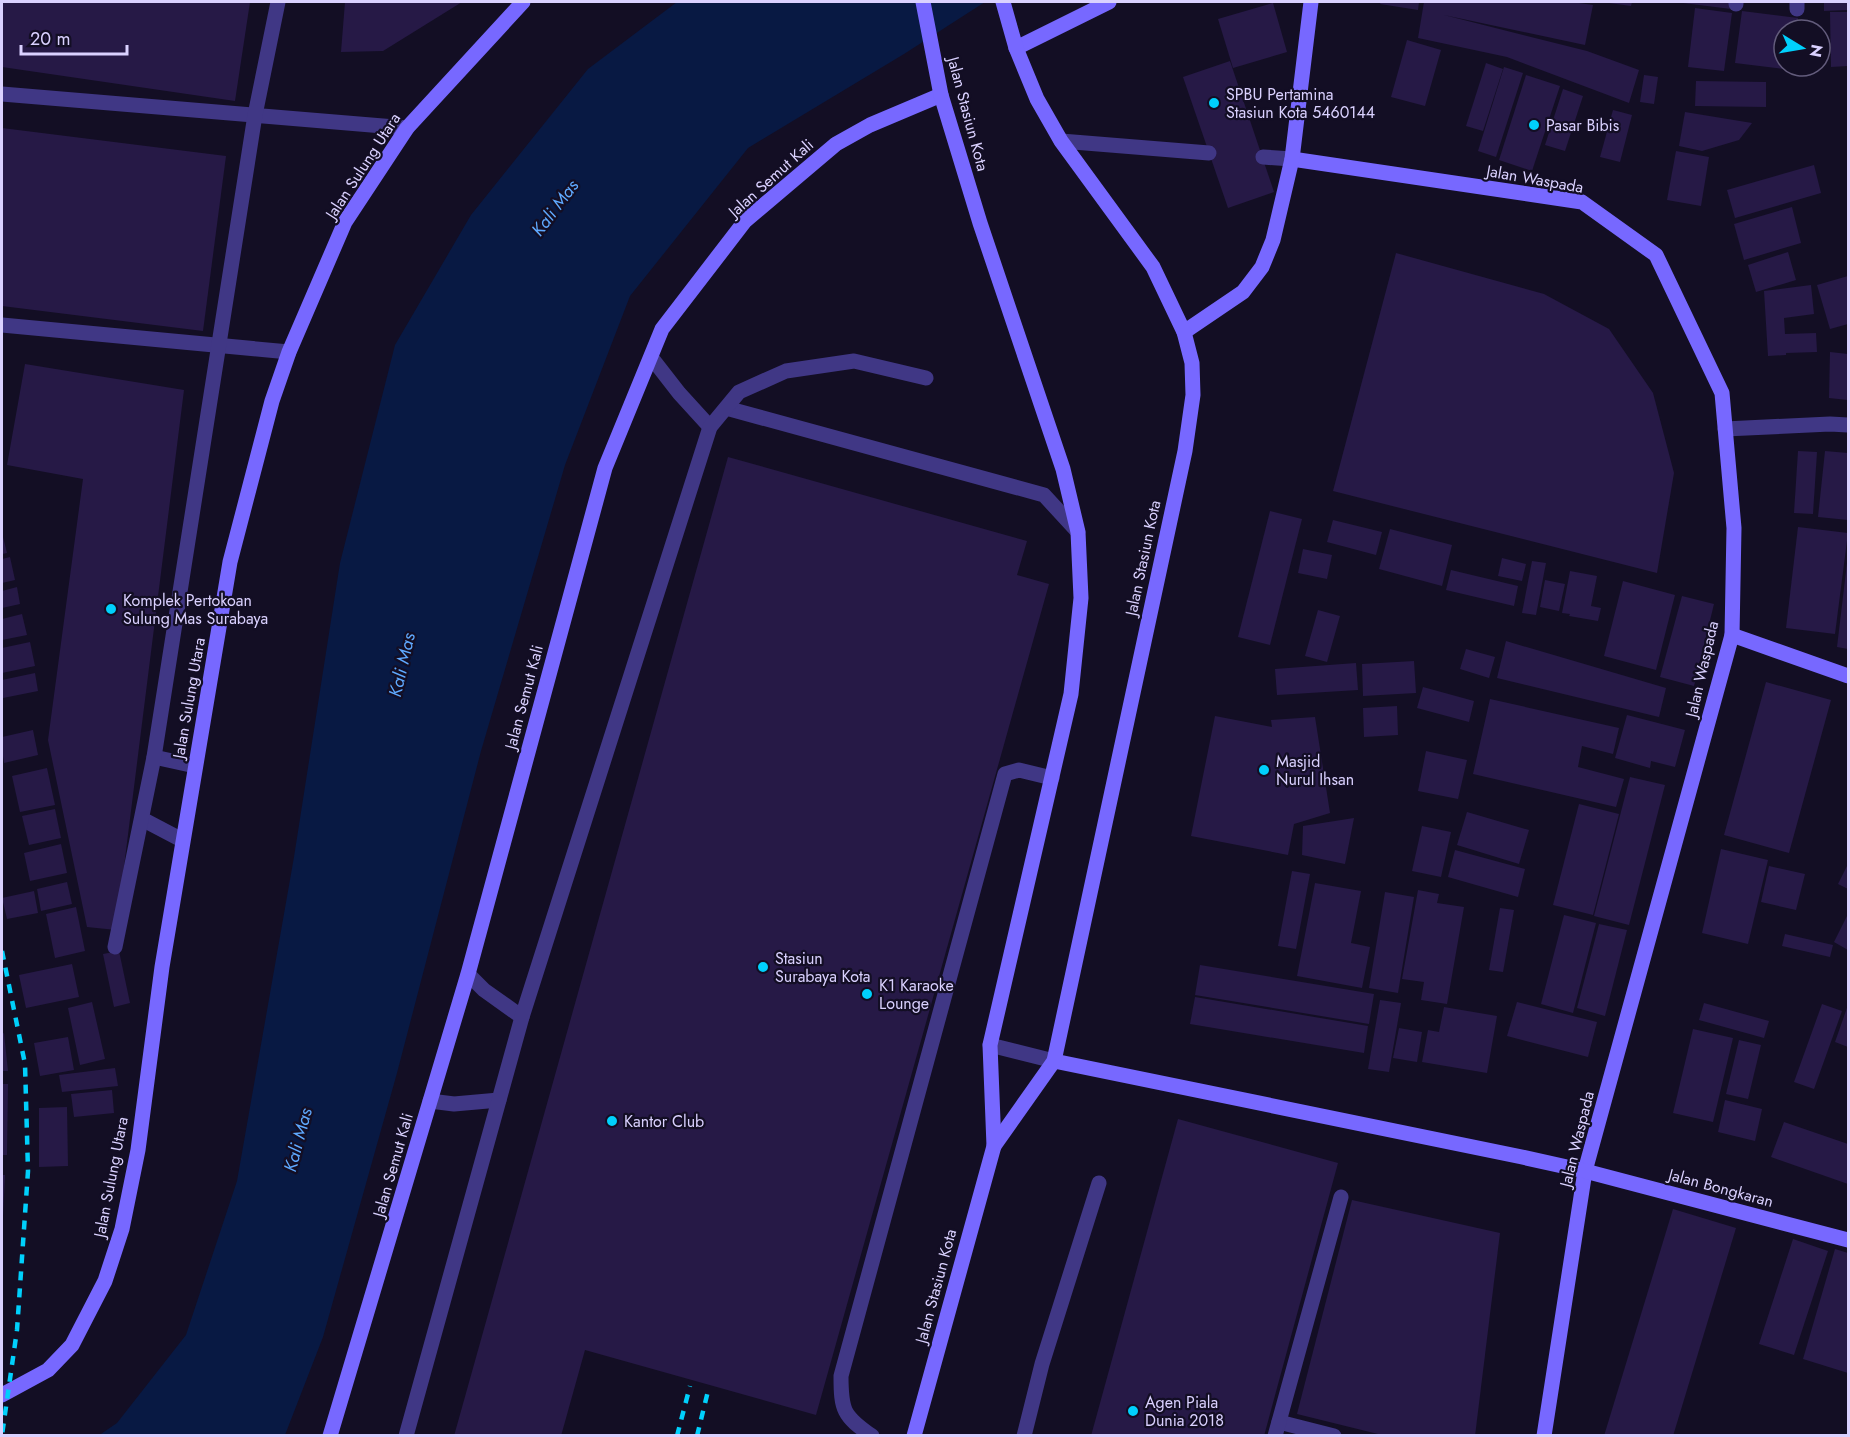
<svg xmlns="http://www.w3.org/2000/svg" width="1850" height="1437" viewBox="0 0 1850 1437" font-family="Jost,sans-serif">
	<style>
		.water { fill: #081943 }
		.building { fill: #261946 }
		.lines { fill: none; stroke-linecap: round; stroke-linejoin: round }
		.lane { stroke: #403785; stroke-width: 15 }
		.street { stroke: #403785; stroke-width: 15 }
		.secondary { stroke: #7768ff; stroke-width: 15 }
		.rail { stroke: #00d0fc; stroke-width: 4.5; stroke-dasharray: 9 8; stroke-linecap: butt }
		.poi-dot { fill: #00d0fc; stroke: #130e24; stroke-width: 2 }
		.labels { text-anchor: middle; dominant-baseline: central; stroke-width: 4.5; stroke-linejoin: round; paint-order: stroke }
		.poi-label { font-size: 16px; fill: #dad1ff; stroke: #130e24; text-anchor: start }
		.street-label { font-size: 16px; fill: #dad1ff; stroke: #130e24 }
		.water-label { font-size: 18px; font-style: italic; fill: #5fa9ff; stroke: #130e24 }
	</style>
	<rect width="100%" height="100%" fill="#130e24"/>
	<polygon class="water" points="677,2 985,2 904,54 748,148 630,296 565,465 481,751 397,1073 323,1337 285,1435 98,1436 117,1423 186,1335 237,1181 294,857 340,563 395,345 471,215 588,69"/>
	<g class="building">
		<polygon points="2,2 250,2 235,101 2,67"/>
		<polygon points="345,2 462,2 383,51 341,52"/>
		<polygon points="1381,2 1419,2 1418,10 1380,4"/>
		<polygon points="1424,2 1572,2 1593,5 1585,45 1444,15 1587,51 1639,70 1629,103 1507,57 1418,38"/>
		<polygon points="1609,2 1632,2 1631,6 1609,3"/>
		<polygon points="1683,2 1732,2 1731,9 1683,3"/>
		<polygon points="1824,2 1848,2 1848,10 1824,11"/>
		<polygon points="1273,3 1287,52 1233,68 1218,19"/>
		<polygon points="1695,8 1732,13 1724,71 1688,67"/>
		<polygon points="1742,11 1798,18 1797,30 1784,30 1784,66 1792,66 1792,70 1735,63"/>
		<polygon points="1830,12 1848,12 1848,66 1831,67"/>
		<polygon points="1407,40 1441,50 1425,106 1391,97"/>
		<polygon points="1230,61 1274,192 1228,208 1183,77"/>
		<polygon points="1486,63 1503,69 1483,131 1466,126"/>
		<polygon points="1504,67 1523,73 1496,157 1478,151"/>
		<polygon points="1526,75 1560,86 1532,171 1499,160"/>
		<polygon points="1644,75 1658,77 1654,104 1640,102"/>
		<polygon points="1696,81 1766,82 1766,107 1695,106"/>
		<polygon points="1563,89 1583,96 1565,151 1545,145"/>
		<polygon points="1613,110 1632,115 1620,162 1600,157"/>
		<polygon points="1685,112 1752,123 1739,140 1702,151 1679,146"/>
		<polygon points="2,128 226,156 203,331 2,306"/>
		<polygon points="1676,151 1709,157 1701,206 1667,200"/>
		<polygon points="1814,165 1821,193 1735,218 1727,190"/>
		<polygon points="1792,207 1801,243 1744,260 1734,224"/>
		<polygon points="1788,252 1796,280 1756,292 1748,265"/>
		<polygon points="1396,253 1544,294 1609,329 1653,393 1674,473 1657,573 1333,491"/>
		<polygon points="1848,276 1848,324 1830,329 1817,285"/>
		<polygon points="1811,285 1814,314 1784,318 1785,334 1816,333 1817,352 1786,353 1786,355 1768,356 1764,291"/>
		<polygon points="1830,352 1848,354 1848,400 1829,398"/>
		<polygon points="25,364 184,390 116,930 87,927 48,740 83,479 7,465"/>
		<polygon points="1798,451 1817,452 1813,514 1794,513"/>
		<polygon points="1825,451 1848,453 1848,520 1818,517"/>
		<polygon points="728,457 1027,541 1017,575 1049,584 816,1415 585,1350 561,1436 454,1436"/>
		<polygon points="1270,511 1302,519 1270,645 1238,637"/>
		<polygon points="1333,520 1382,532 1376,555 1327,542"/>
		<polygon points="1798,527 1848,533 1835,634 1786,628"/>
		<polygon points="1390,529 1452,545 1442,586 1379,569"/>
		<polygon points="2,533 7,553 2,554"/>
		<polygon points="1303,549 1332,555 1327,579 1298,573"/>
		<polygon points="10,557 15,580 2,583 2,559"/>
		<polygon points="1502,558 1526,564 1522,581 1498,576"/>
		<polygon points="1532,561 1546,563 1536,615 1522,613"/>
		<polygon points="1847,563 1848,563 1848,649 1837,647"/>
		<polygon points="1451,570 1518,586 1514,606 1446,590"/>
		<polygon points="1570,571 1597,576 1591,606 1601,608 1598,621 1569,616 1570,614 1562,613"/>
		<polygon points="1545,580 1565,584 1559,611 1540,607"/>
		<polygon points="1623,581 1675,595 1656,670 1604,656"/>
		<polygon points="17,587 20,604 2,608 2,591"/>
		<polygon points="1682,596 1714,604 1694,686 1660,677"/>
		<polygon points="1318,610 1340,616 1327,662 1305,656"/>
		<polygon points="22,614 27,635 2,640 2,619"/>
		<polygon points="1506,641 1666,688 1659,717 1497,678"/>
		<polygon points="30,642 35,666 2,673 2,648"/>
		<polygon points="1466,649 1495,657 1489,678 1460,669"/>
		<polygon points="1414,661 1416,693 1363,696 1362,664"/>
		<polygon points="1356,663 1358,690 1277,695 1275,669"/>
		<polygon points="35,673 38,691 3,698 2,680"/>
		<polygon points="1766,682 1831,700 1789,853 1724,835"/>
		<polygon points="1423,687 1474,701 1469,722 1417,708"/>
		<polygon points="1490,699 1619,728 1613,754 1582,746 1578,767 1624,779 1616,807 1473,774"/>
		<polygon points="1397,706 1398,735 1364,737 1363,708"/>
		<polygon points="1627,715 1685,730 1675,767 1651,761 1650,768 1615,758"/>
		<polygon points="1215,716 1272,727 1271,720 1315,717 1330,813 1294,824 1288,855 1191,836"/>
		<polygon points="33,730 38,755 4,763 2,750 2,737"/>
		<polygon points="1426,751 1467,760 1458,799 1418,791"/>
		<polygon points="47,768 55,805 20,812 12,776"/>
		<polygon points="1630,777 1665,785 1629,925 1594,916"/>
		<polygon points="1579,804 1619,814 1593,915 1553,905"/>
		<polygon points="55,809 61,838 29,845 22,816"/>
		<polygon points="1467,812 1529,830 1519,864 1457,845"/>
		<polygon points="1354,818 1345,864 1302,855 1303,826"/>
		<polygon points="1422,826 1451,832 1441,877 1412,871"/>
		<polygon points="61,844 67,873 30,881 24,853"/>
		<polygon points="1721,849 1768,860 1748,944 1702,933"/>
		<polygon points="1455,850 1525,869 1518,897 1448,877"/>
		<polygon points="1848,864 1848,889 1838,884"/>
		<polygon points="1769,866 1805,874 1796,910 1761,902"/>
		<polygon points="1292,871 1310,874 1296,949 1278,946"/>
		<polygon points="67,882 72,904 41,911 37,889"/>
		<polygon points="1315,883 1361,891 1351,943 1370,947 1362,988 1297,976"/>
		<polygon points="1418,890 1439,894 1437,903 1464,907 1447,1004 1421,1000 1424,982 1402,979"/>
		<polygon points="34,891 38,913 7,919 2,898"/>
		<polygon points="1385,892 1414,897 1398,993 1369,988"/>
		<polygon points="76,907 85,951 55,958 46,914"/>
		<polygon points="1500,908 1514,910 1503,972 1489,970"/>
		<polygon points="1848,914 1848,950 1834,942"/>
		<polygon points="1564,915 1596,923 1573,1013 1541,1004"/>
		<polygon points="1599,924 1627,930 1605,1016 1577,1008"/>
		<polygon points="1785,934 1833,945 1830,957 1782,946"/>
		<polygon points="119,951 130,1003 114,1007 103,954"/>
		<polygon points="72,964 79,997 26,1008 19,975"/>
		<polygon points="1200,965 1374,994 1369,1024 1195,995"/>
		<polygon points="1195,997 1368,1026 1364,1053 1190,1024"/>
		<polygon points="1380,1000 1401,1003 1389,1072 1368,1069"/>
		<polygon points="92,1002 105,1059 80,1065 68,1008"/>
		<polygon points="1517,1002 1597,1022 1588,1057 1507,1036"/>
		<polygon points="1704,1003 1769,1021 1764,1038 1699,1020"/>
		<polygon points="1822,1004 1842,1011 1814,1089 1794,1082"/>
		<polygon points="1848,1005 1848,1047 1835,1042"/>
		<polygon points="1444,1007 1497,1016 1487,1073 1422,1062 1428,1030 1439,1032"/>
		<polygon points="1399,1028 1422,1032 1417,1062 1393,1058"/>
		<polygon points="1693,1029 1733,1038 1713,1122 1673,1113"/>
		<polygon points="4,1033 8,1071 2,1071 2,1034"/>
		<polygon points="68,1037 74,1070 40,1076 34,1043"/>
		<polygon points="1739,1040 1761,1045 1748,1099 1726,1094"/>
		<polygon points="115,1068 118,1086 62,1092 59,1075"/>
		<polygon points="2,1084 8,1084 7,1155 2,1155"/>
		<polygon points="112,1090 114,1113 74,1117 71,1094"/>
		<polygon points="1725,1100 1762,1109 1755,1141 1718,1132"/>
		<polygon points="67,1107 68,1166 39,1167 39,1108"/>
		<polygon points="1178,1119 1338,1163 1264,1436 1091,1436"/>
		<polygon points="1784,1122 1848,1144 1848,1184 1771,1157"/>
		<polygon points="2,1175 5,1175 3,1216 2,1216"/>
		<polygon points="1352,1200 1500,1233 1475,1436 1386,1436 1297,1414"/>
		<polygon points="1673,1209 1736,1228 1673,1436 1604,1436"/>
		<polygon points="1793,1239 1828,1251 1794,1355 1759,1344"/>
		<polygon points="1835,1249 1848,1253 1848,1373 1803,1359"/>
	</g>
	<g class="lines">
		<g class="lane">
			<polyline points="2,94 407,128"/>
			<polyline points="1061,141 1209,153"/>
			<polyline points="1263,157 1292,159"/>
			<polyline points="2,325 289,352"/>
			<polyline points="651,357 679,393 710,427"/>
			<polyline points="726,408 1044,495 1078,532"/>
			<polyline points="154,757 195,766"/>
			<polyline points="142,819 182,840"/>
			<polyline points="115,947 154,757 255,115 278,2"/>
			<polyline points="468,974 484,990 522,1017"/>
			<polyline points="430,1101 454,1104 499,1100"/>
			<polyline points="1279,1422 1334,1436"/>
			<polyline points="406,1436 522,1017 710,427 739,392 786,371 854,361 926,378"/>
			<path d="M872 1436C843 1416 841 1410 841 1376L1005 774 1019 770 1052 778"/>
			<polyline points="1024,1436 1042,1364 1099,1183"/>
			<polyline points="1275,1436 1341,1197"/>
		</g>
		<g class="street">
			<polyline points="1797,2 1797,9"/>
			<polyline points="1736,4 1736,2"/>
			<polyline points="1725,429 1830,424 1848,425"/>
			<polyline points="990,1045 1054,1061"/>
		</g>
		<g class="secondary">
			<polyline points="1016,48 1109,2"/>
			<polyline points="1292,159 1582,202 1656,255 1722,393 1734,528 1732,635 1585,1171 1544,1436"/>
			<polyline points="1184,332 1243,292 1262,267 1273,240 1292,159 1311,2"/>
			<polyline points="1732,635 1848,676"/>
			<polyline points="1054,1061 1522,1157 1585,1171 1848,1240"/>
			<polyline points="994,1146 1054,1061 1185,451 1193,395 1192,363 1184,332 1153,267 1061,141 1037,99 1016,48 1003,2"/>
			<polyline points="2,1395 48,1370 72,1345 105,1281 122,1229 138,1150 162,967 230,562 272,401 289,352 345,222 407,128 523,2"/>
			<polyline points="330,1436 468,974 605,468 662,329 745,221 836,144 870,125 941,95"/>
			<polyline points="914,1436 994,1146 990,1045 1071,694 1081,598 1078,532 1063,469 980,223 941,95 923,2"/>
		</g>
		<g class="rail">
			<polyline points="2,951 25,1064 28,1171 17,1330 2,1435"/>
			<polyline points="677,1436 690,1386"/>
			<polyline points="697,1436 708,1391"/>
		</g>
	</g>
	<g class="poi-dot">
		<circle cx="1214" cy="103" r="6"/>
		<circle cx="1534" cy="125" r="6"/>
		<circle cx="111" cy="609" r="6"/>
		<circle cx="1264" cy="770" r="6"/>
		<circle cx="763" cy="967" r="6"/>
		<circle cx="867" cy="994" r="6"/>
		<circle cx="612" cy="1121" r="6"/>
		<circle cx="1133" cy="1411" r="6"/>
	</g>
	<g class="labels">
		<g class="poi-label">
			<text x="1226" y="94">SPBU Pertamina<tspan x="1226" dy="18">Stasiun Kota 5460144</tspan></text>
			<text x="1546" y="125">Pasar Bibis</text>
			<text x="123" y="600">Komplek Pertokoan<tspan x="123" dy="18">Sulung Mas Surabaya</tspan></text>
			<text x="1276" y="761">Masjid<tspan x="1276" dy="18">Nurul Ihsan</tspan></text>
			<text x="775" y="958">Stasiun<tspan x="775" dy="18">Surabaya Kota</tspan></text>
			<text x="879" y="985">K1 Karaoke<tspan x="879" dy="18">Lounge</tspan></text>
			<text x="624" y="1121">Kantor Club</text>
			<text x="1145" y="1402">Agen Piala<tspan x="1145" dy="18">Dunia 2018</tspan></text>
		</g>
		<g class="street-label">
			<text transform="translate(968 114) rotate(75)">Jalan Stasiun Kota</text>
			<text transform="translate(363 166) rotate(-57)">Jalan Sulung Utara</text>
			<text transform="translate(771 178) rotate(-42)">Jalan Semut Kali</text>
			<text transform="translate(1535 179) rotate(10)">Jalan Waspada</text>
			<text transform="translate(1143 558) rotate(-78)">Jalan Stasiun Kota</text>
			<text transform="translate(1702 669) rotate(-77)">Jalan Waspada</text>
			<text transform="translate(524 697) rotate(-75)">Jalan Semut Kali</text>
			<text transform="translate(189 698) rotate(-80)">Jalan Sulung Utara</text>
			<text transform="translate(1577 1139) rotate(-76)">Jalan Waspada</text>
			<text transform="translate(393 1165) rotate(-74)">Jalan Semut Kali</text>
			<text transform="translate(111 1177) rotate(-79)">Jalan Sulung Utara</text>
			<text transform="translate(1721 1188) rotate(15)">Jalan Bongkaran</text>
			<text transform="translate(936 1286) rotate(-75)">Jalan Stasiun Kota</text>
		</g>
		<g class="water-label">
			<text transform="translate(555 208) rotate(-53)">Kali Mas</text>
			<text transform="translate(402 665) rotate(-77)">Kali Mas</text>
			<text transform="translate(298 1140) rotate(-75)">Kali Mas</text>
		</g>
	</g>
	<rect width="1850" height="1437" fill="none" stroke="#dad1ff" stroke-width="6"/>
	<g transform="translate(1802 48) rotate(101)"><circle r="28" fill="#130e24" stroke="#635c7c" stroke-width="1.5"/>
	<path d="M0-4.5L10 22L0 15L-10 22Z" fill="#00d0fc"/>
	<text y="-9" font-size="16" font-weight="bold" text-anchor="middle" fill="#dad1ff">N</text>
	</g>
	<path d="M21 45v9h106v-9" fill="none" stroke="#dad1ff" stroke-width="3"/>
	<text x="30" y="45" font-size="18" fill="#dad1ff" stroke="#130e24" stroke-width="4.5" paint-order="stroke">20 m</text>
</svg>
